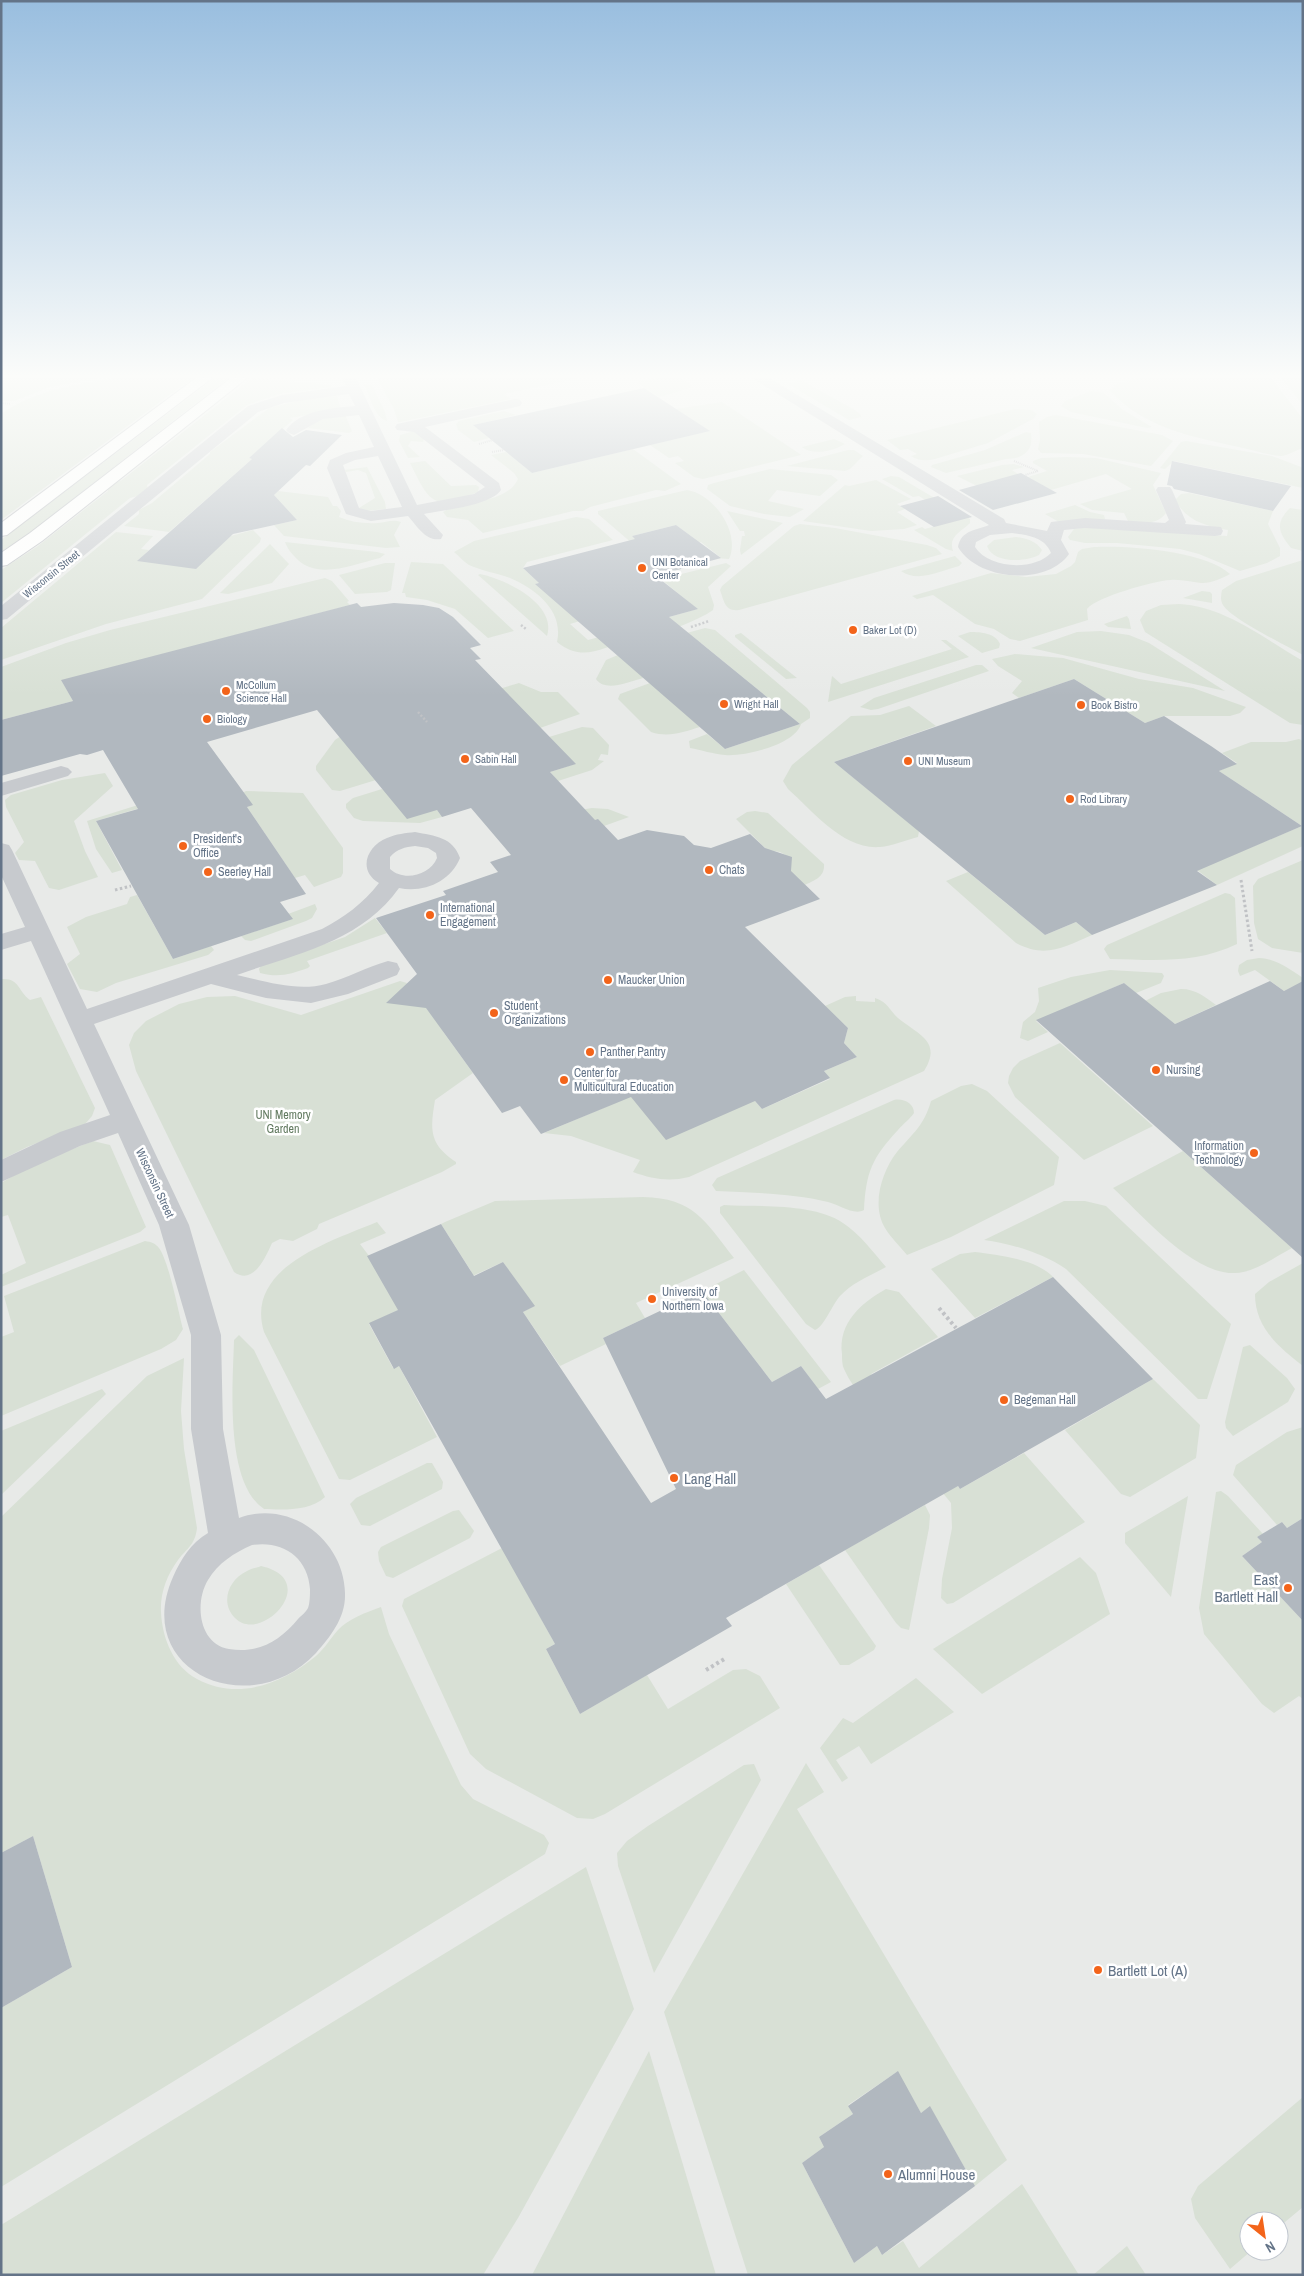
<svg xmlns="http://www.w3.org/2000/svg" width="1304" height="2276" viewBox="0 0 1304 2276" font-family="'Archivo Narrow',sans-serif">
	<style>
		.built { fill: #e8eae8; fill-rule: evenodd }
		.green { fill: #d8e0d5 }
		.building { fill: #b1b8bf }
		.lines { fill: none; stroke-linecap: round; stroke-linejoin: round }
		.major-casing { stroke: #babdc2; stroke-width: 2 }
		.path-far3 { stroke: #c0c2c5; stroke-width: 2; stroke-dasharray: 1 1; stroke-linecap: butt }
		.path-far2 { stroke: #c0c2c5; stroke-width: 2.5; stroke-dasharray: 2 2; stroke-linecap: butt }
		.path-far1 { stroke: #c0c2c5; stroke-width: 3; stroke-dasharray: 2.5 2.5; stroke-linecap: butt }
		.path { stroke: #c0c2c5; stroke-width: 4; stroke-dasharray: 3 3; stroke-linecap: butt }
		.minor { fill: #c7cace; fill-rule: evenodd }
		.major { fill: #fff; fill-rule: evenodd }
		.poi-dot { fill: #f3641a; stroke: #fff; stroke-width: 2 }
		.labels { text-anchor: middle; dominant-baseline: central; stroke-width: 5; stroke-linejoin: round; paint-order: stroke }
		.far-poi-label { font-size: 11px; fill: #647488; stroke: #fff; text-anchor: start }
		.far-street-label { font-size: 11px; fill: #647488; stroke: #fff }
		.poi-label { font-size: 12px; fill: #647488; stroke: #fff; text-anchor: start }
		.park-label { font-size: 12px; fill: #627a60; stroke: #fff }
		.street-label { font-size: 12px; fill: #647488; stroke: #fff }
		.near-poi-label { font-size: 15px; fill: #647488; stroke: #fff; text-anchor: start }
	</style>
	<rect width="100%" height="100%" fill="#f7f8f4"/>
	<path class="built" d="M1 378H1303V2275H1ZM1249 2221H1279V2251H1249Z"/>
	<g class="green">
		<polygon points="1,378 99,378 50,387 14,401 1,401"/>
		<path d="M114 378H192L1 520V414C38 389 71 386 114 378Z"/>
		<polygon points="215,378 228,378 28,534 1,552 1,540"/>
		<polygon points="252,378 331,385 331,387 279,394 247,405 147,485 148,489 142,495 130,498 1,603 1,570 38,546 108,491 107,486 122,480"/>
		<polygon points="377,378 580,378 504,394 511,399 400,422 398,422 394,409"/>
		<polygon points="659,378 681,378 691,385 690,388 659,397 636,382"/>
		<path d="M1140 378H1271L1303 419V448C1296 450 1287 456 1281 456 1267 455 1253 450 1239 447 1193 437 1144 428 1110 391L1116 384Z"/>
		<polygon points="1281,378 1303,378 1303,405"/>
		<polygon points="801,380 855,410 861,415 861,417 849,420 788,384"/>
		<path d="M364 384 372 385 385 412 387 421C374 417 370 396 364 384Z"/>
		<polygon points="1091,391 1104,393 1123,410 1152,427 1147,428 1071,412 1061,406 1065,401"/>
		<polygon points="337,396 341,409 290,418 293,420 249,458 252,459 169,532 124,526 139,514 139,510 152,503 210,454 210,452 269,408 301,400"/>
		<polygon points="722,402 800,454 801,455 703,479 694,477 675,463 684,461 678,456 669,458 650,445 709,431 676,409"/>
		<path d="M1015 409 1031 410 1037 414 1033 419 988 443 935 459C925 461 919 461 911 456L917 454 908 449 900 450 887 440Z"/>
		<polygon points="504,411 516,415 474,425 489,438 474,442 458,430 456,424 459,421"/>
		<polygon points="345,415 352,431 349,433 308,428 317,420"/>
		<polygon points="1056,415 1162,435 1173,441 1151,466 1083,454 1041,453 1038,449 1040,440 1039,422 1047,417"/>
		<polygon points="414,431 424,439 423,442 411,441 408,446 420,457 408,458 399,441 400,435"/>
		<path d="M1026 432 1031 433C1034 451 1023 459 1006 459L946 473 931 467 932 465 985 450Z"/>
		<path d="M834 439 845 444C833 451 813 456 802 447Z"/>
		<polygon points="1186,441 1272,456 1301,467 1303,468 1303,488 1174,461 1165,469 1160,468 1181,442"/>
		<path d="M633 449 681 484 665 491 656 490 590 507 583 511H573L483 533 468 520 447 517 443 512C463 499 506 505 518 479L514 473 491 455 506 452 532 473Z"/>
		<polygon points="848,450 854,450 863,456 850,469 845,471 787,466"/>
		<path d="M1067 457 1096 458 1161 473 1153 485 1166 513C1157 525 1143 523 1129 523L1124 513 1092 510 1080 504 1132 489 1106 474 1051 490 1028 477 1047 471 1033 463V461L1041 458Z"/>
		<path d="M425 461 451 486 476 485 479 487 478 492C432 511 430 503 410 463Z"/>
		<polygon points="1014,464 1024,467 1012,470 1018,474 989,492 957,476 1002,465"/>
		<polygon points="367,467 385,502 386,509 366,511 359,508 375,498 366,473 358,470 346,472 344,470"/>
		<polygon points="770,469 831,475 838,480 820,496 777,490 768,501 804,509 790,517 764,514 730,506 707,489 708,485 714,483"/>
		<path d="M891 476 899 477 970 519V523C961 532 948 536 953 551L946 549 914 530 922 527 925 529 957 520 919 496 913 497 882 479Z"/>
		<polygon points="876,480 911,499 897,504 905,509 897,512 917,525 904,529 871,531 803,521 845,485 849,486"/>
		<path d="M687 490C714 494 741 533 729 559L715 558 720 557 701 542 667 550 695 539 676 525 632 536 651 551 647 556 598 514V511Z"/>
		<path d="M278 491 328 497 333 506H337L341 511 339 517C351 522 364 524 378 523 386 522 393 519 401 522L394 535 400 547 386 548 284 536 274 525 297 520 274 495Z"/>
		<path d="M1189 493 1273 511 1268 524 1280 548V556L1267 563 1240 571 1199 554 1180 549 1117 543H1085L1070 540 1068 537 1074 529 1089 527 1227 536 1228 530C1205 526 1187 521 1175 500L1181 494Z"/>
		<polygon points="1075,505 1090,512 1104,515 1105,519 1059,522 1045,514"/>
		<path d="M1290 508 1303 510V551L1291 548C1278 532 1275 523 1290 508Z"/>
		<polygon points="727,511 783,523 741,555 740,550 742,536 745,536 744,531 740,531"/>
		<path d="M576 517 589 519 613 540 527 562 523 568 539 583 536 584 580 621 570 624 588 640 617 632 628 640C600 649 582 662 557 642 564 611 536 589 510 578 497 573 482 571 469 565 464 562 459 556 454 552L474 541Z"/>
		<path d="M800 524 835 528 927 545 936 548 942 554 739 610C725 612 724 601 720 590L722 586 794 526Z"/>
		<polygon points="253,530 261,538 260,542 202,599 106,624 1,660 1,628 116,532 153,536 141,549 149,550 138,561"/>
		<path d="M1016 537C1026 538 1036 541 1042 550L1039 555C1026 562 993 564 987 546L994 540Z"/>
		<path d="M285 542 377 552 385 554 380 558C354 564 317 581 296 558 291 553 287 548 285 542Z"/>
		<polygon points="270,544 289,564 272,583 228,594 220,593"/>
		<path d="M1094 547C1127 545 1206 551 1230 574 1223 578 1209 584 1201 583 1190 582 1181 579 1170 580 1154 581 1096 597 1087 609L1088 620 1020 641 1010 639 994 629 975 624 933 595 917 599 912 596 991 573 1026 577 1056 574 1071 566 1075 562 1078 552 1082 549Z"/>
		<path d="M955 556 962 563 959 566C940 571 918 583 901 571Z"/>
		<path d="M1303 560V655C1287 646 1230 618 1223 605 1220 600 1221 595 1222 590L1236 581Z"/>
		<polygon points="411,562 443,564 514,631 488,638 455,609 427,600 406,597 405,593 402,593"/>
		<polygon points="385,563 395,563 391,590 387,592 355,594 339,575"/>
		<path d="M726 563 731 566 708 587 714 605 713 610C704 617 669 633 657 631 652 631 646 627 642 625L697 609 661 579Z"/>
		<path d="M480 574C505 579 557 604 547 636L478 575Z"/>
		<polygon points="325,578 332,581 349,601 347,602 350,605 62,681 73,701 1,720 1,667 66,643 110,630"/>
		<polygon points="1202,591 1210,592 1212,594 1212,603 1183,598"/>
		<path d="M1179 604C1224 606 1265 639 1303 661V725L1290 723 1145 632 1140 620 1146 611 1161 605Z"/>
		<polygon points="1127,616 1129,619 1131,629 1108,627 1104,624"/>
		<path d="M705 628 715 630 807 708 810 712V718L801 724C795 745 743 757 725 755 713 754 701 750 690 748L689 741 707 734 725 749 800 724 701 643 672 651 665 639Z"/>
		<polygon points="1101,631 1129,635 1149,643 1225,691 1031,648 1077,632"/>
		<path d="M970 632C981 632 995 633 1000 644L999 648 982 653 958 636Z"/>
		<polygon points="741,633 797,678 786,679 735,637 735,635"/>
		<polygon points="941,640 946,640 969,657 828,702 832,676 841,684 952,649"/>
		<path d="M632 649 643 678C631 681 605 693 596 679L606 660Z"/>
		<polygon points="1015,654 1063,658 1139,679 1193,688 1246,707 1240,713 1230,716 1164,716 1145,723 1074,679 1019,698 1012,693 1022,681 998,666 992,659"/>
		<polygon points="976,665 982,665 989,671 878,709 871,710 860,707 874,698"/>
		<polygon points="519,683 541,692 558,692 580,714 540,728 427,710"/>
		<path d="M650 683 700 727C683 732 669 738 651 732L618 699 620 694Z"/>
		<path d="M909 706 936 726 834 762 919 831 918 837C906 840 892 846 880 847 843 850 813 811 788 789L783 781 792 765 851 716 880 715Z"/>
		<polygon points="582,727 593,728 609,745 608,755 601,754 598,760 604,761 592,770 558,781 550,772 575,764 549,737"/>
		<polygon points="344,734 376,780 340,791 332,790 316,770 316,766 335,740"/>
		<polygon points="1299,739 1303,741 1303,846 1217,885 1197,870 1302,826 1219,771 1237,763 1222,753 1251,742 1286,742"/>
		<polygon points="105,773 113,786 74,821 85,851 98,877 59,890 49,888 35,861 19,860 15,853 24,842 6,807 5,800 11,795 62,780"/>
		<polygon points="382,789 437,810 442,817 420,823 363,821 354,818 346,808 346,804 353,798"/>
		<polygon points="246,791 303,793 343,848 343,873 341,877 314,887 305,875 295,878 247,807 251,805 242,793"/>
		<polygon points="138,805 140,808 96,821 122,870 112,873 96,849 87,821"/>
		<polygon points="592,808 608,809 629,817 604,826 507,850 580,810"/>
		<path d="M755 811 768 813 824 864C825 877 815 880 805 885L789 870V857L780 852 767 850 736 819 747 812Z"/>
		<polygon points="1303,860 1303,953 1272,948 1258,939 1254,923 1253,886 1258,879"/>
		<path d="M968 872 1045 935 1076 922 1092 935C1064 947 1046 959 1016 943L946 881Z"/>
		<path d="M1225 893 1230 894 1235 898 1237 944C1196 964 1155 960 1110 959L1104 949 1107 945Z"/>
		<polygon points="137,895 173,959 211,946 214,950 208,955 116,983 97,992 80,989 67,964 80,954 67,927 86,917 127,904 130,897"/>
		<polygon points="315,904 317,909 312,918 306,921 251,941 245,940 241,936 292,919 288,914"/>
		<path d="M375 918 387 933 307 961 310 966 308 968C291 974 279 978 260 973L259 969 261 966 345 937Z"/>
		<path d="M1259 958C1277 959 1288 968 1303 978V993L1294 986 1284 991 1255 970 1240 976 1238 971 1239 965 1247 960Z"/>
		<polygon points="1110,970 1162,973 1164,976 1161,983 1136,993 1124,983 1036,1021 1048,1032 1028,1041 1020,1038 1023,1022 1035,1012 1039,1001 1038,988 1071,977"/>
		<path d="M1 979C20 978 17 990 30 1000L41 997 95 1108 92 1116 85 1124 27 1147 1 1160Z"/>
		<path d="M400 981 407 983 402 991 429 1006 444 1033 473 1073 435 1100C430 1130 429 1144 456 1162V1164L442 1172 319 1224 317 1229 293 1241 280 1239 272 1243C266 1256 254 1286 234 1272L136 1071 129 1045 134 1033 146 1021 179 1004 207 997 235 996 301 1015Z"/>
		<path d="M1181 989C1196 989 1205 997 1216 1005L1175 1024 1145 1001 1161 993Z"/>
		<path d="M856 996V1001L875 1002V998C888 1002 889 1010 898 1018 917 1034 943 1041 924 1071L689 1177C669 1182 652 1179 633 1172L640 1160 571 1136 544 1133 608 1106 599 1093 755 1101 762 1109 830 1079 824 1071 857 1057 844 1043 848 1028 825 1006 845 997Z"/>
		<polygon points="1060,1043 1153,1126 1084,1160 1015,1097 1008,1083 1009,1076 1013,1068 1020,1061"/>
		<path d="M972 1084 987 1091 1059 1157 1054 1185 951 1237 907 1255C900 1246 891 1238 885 1228 871 1205 882 1171 897 1152 913 1133 924 1126 931 1101L961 1086Z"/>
		<path d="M894 1100C903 1098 914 1103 914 1113 910 1119 903 1124 898 1130 872 1158 866 1172 864 1210 854 1216 838 1204 828 1202 792 1193 753 1193 716 1191L712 1185 717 1178Z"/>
		<polygon points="93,1141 110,1145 146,1227 140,1232 1,1287 1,1275 26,1263 8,1215 1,1217 1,1183 32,1165"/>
		<path d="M1183 1151 1292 1248C1275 1257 1255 1272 1236 1273 1194 1276 1142 1215 1113 1188Z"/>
		<path d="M643 1197C694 1198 705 1221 734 1258L636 1303 645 1318 603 1338 606 1344 560 1366 523 1312 534 1306 503 1262 457 1283 471 1271 441 1224 445 1222 495 1201Z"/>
		<path d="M1064 1201H1085L1106 1206 1231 1324 1207 1399H1198L1066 1269C1042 1253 1013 1244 984 1240Z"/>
		<path d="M724 1205C759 1207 814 1203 843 1223 860 1234 873 1252 886 1267 870 1276 853 1282 840 1296 832 1305 824 1327 815 1330L806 1324 720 1213V1207Z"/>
		<path d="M377 1222 386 1233 360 1244 407 1306 369 1324 393 1368 399 1366 437 1437 350 1480 339 1479 264 1332C244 1267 332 1241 377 1222Z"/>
		<path d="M145 1241C151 1242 155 1243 159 1248 169 1262 178 1310 183 1329L176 1340 161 1349 1 1416V1337L14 1332 4 1296Z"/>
		<path d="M975 1252C998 1255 1036 1259 1053 1277L975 1318 931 1269 960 1254Z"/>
		<path d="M1303 1263V1366C1279 1347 1255 1328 1255 1294L1269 1282Z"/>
		<polygon points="744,1270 831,1382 818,1389 801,1366 772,1382 702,1291"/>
		<path d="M886 1289 899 1292 938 1337 871 1374 907 1421 891 1430C875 1411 854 1392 844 1369 842 1365 842 1359 842 1354 838 1323 861 1303 886 1289Z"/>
		<path d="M239 1335 254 1350 325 1497C311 1511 283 1510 264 1509 224 1482 233 1383 234 1340Z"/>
		<polygon points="1250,1345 1287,1378 1295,1389 1288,1402 1233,1436 1226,1428 1225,1422 1243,1347"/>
		<path d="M184 1358 181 1411 184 1449 197 1528C195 1545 188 1547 178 1560 167 1575 160 1593 161 1612 162 1638 174 1667 197 1679 238 1701 282 1684 316 1656 325 1648 330 1639 338 1630 348 1619 367 1612 381 1607L389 1634 461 1785 473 1799 544 1835 549 1843 545 1854 1 2187V2008L72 1967 33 1836 1 1853V1517L147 1376Z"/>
		<polygon points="1153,1379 1200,1425 1196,1458 1130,1497 1121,1494 1065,1430"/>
		<polygon points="102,1389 106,1394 1,1495 1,1431"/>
		<polygon points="1303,1427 1303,1518 1287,1528 1282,1522 1277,1525 1233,1475 1236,1465 1287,1432"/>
		<polygon points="922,1440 960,1489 1024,1453 1085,1522 953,1603 947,1604 941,1598 942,1579 952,1528 951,1503 906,1448"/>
		<polygon points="427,1463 432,1463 443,1482 442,1489 370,1526 361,1525 350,1504 356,1498"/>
		<polygon points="1221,1491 1228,1496 1263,1534 1257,1537 1262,1542 1242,1556 1303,1621 1303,1699 1299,1696 1274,1713 1262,1704 1204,1634 1199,1608 1216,1492"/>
		<polygon points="1188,1496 1171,1597 1125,1543 1125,1533"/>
		<polygon points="925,1505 930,1515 929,1528 909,1630 901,1628 896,1623 845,1550"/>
		<polygon points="459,1510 474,1531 470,1538 393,1578 386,1576 379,1561 378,1552 381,1547 453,1511"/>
		<polygon points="502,1548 555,1644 546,1649 580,1714 647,1675 668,1709 733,1670 746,1669 760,1676 780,1708 605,1814 593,1819 577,1818 486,1769 470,1754 402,1606 404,1599"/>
		<polygon points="1080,1557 1096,1573 1110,1614 982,1694 933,1649"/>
		<polygon points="819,1565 876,1646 874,1650 849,1665 840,1665 786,1584"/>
		<path d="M261 1566C323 1580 261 1645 235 1618 220 1603 228 1580 247 1571 251 1568 257 1568 261 1566Z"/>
		<polygon points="916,1678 954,1712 871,1764 859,1746 836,1760 848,1778 842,1782 820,1748 843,1718 853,1723"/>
		<polygon points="806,1763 824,1792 797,1809 1007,2160 975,2186 930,2107 921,2113 897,2072 848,2105 853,2114 819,2137 824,2147 802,2163 854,2263 877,2246 882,2255 903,2241 919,2268 1022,2184 1079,2275 748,2275 664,2012"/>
		<polygon points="754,1764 761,1780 654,1973 618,1866 617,1853 627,1841 648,1826 744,1765"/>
		<polygon points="586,1867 634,2009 518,2218 483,2275 1,2275 1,2225"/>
		<polygon points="649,2051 716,2275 532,2275"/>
		<polygon points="1303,2097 1303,2207 1279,2227 1279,2221 1249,2221 1249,2251 1251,2251 1230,2269 1195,2218 1191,2199 1198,2186"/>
		<polygon points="1127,2246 1146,2275 1093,2275"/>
	</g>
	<g class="building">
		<polygon points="644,388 710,431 532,473 473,425"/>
		<polygon points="282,428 293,437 306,430 342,435 310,466 306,465 274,495 297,520 233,534 196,569 137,561 252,459 249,458"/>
		<polygon points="1172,461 1291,486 1273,511 1174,489 1172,486 1167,485"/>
		<polygon points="1021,473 1057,493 993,510 959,490"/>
		<polygon points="938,496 972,517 934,527 900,506"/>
		<polygon points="676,525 721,558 656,576 698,609 669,617 800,724 725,749 535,584 539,583 523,568 635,539 632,536"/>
		<polygon points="357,603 361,607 394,603 423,605 439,608 453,617 481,645 470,648 481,659 475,660 576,764 550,772 595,820 598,819 618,840 647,830 684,836 694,845 711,848 750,834 765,848 792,857 791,871 820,899 745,927 848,1028 844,1043 857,1057 824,1071 830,1078 762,1109 755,1101 666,1140 631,1097 541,1134 520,1106 502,1113 426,1008 386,1003 417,974 376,918 446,895 443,891 498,872 490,862 511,855 471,808 442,817 437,810 407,819 317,710 207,742 253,805 247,807 306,894 280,902 293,919 173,959 96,821 138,809 103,750 87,755 80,754 1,776 1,720 73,701 61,680"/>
		<polygon points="1074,679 1145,723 1164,716 1211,746 1237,764 1219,771 1302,826 1197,871 1217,885 1092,935 1076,922 1045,935 834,762"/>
		<polygon points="1270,981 1284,991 1303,981 1303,1258 1036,1020 1124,983 1175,1024"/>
		<polygon points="441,1224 474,1276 503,1262 535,1306 523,1312 651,1503 676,1489 603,1338 702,1291 772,1382 801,1366 826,1399 1053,1277 1153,1379 960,1489 958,1486 726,1618 732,1626 580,1714 546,1649 555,1644 399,1366 394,1369 369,1323 398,1310 367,1256"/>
		<polygon points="1303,1518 1303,1621 1242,1556 1262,1542 1257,1537 1282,1522 1287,1528"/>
		<polygon points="33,1836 72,1967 1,2008 1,1853"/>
		<polygon points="898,2071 921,2113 930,2106 975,2186 882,2255 877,2246 854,2263 802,2163 824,2147 819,2137 853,2114 848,2106"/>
	</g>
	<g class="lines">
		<defs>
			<g id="major">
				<polygon points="196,378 212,378 7,535 1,536 1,523"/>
				<polygon points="231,378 247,378 42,541 7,565 1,566 1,553 30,533"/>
			</g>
		</defs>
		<use href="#major" class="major-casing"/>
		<g class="path-far3">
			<polyline points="1,403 11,404"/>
			<polyline points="479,444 493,440"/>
			<polyline points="492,452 504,450"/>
			<polyline points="1014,461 1038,471 1025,475"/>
		</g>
		<g class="path-far2">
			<polyline points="521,625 526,629"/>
			<polyline points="691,627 709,621"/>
			<polyline points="418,712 427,722"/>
		</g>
		<g class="path-far1">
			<polyline points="1241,880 1252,951"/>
			<polyline points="115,890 131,886"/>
		</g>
		<g class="path">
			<polyline points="939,1308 956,1328"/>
			<polyline points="706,1670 726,1658"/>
		</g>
		<g class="minor">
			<path d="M342 378H356L417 505 474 494 485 487 414 432 397 430 395 427 397 424 515 399 520 400 522 403 520 406 425 427 499 483 501 490C490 506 443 510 424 514L443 535 441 539C426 542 417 526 408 516L371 521 346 514 327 468 330 460 346 453 374 447 359 415 323 419 294 435 289 433 286 430C301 410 332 408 355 406L349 394 284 403 258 412 7 619 1 620V606L248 406 282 395 346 386ZM378 456 402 507 371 511 359 508 343 465 355 460Z"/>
			<path d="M752 378H769L1004 519 1006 523 1047 531 1051 522 1085 518 1165 523 1169 520 1156 490 1158 487H1170L1172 490 1186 522 1185 524 1221 527 1223 531 1221 535 1215 536 1085 528 1064 530 1061 540 1069 554C1046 587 977 580 958 547 961 530 977 530 989 525ZM1012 533C1027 535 1045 537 1051 553 1034 571 989 569 975 547L976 542 990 535Z"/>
			<polygon points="61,766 68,768 72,772 68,776 1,796 1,783"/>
			<path d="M415 832C435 836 453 837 460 858 450 882 424 893 399 888 361 942 295 954 237 975 264 981 297 992 326 984 347 978 367 967 388 961L397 963 400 969 397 975 348 994 311 1003 266 998 211 984 94 1024 189 1225 221 1335 223 1429 239 1518C290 1499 344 1540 345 1593 346 1617 331 1636 316 1653 251 1723 131 1672 173 1577 181 1559 191 1543 208 1533L191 1429V1335L159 1225 118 1133 80 1146 1 1182V1160L60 1132 110 1115 31 941 1 950V934L25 927 1 875V843L9 845 12 850 87 1009 322 929C344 917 363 904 379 883 357 870 367 846 387 838 396 834 406 833 415 832ZM415 846 428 848 436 853 437 858C430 875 404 882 390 869V857C397 849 405 847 415 846ZM252 1545C282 1540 308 1557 310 1589 310 1594 310 1603 308 1608 306 1612 301 1616 298 1619 280 1641 258 1654 229 1649 199 1644 194 1603 208 1580 218 1563 234 1553 252 1545Z"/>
		</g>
		<use href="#major" class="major"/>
	</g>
	<linearGradient id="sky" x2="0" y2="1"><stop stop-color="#99bedf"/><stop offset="0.54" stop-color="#fbfcfa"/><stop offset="1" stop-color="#fbfcfa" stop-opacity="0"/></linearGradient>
	<rect width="1304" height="696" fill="url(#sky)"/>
	<g class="poi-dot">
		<circle cx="642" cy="568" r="5"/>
		<circle cx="853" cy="630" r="5"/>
		<circle cx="226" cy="691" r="5"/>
		<circle cx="724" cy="704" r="5"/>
		<circle cx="1081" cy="705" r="5"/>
		<circle cx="207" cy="719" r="5"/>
		<circle cx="465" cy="759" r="5"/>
		<circle cx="908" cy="761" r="5"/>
		<circle cx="1070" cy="799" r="5"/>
		<circle cx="183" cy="846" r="5"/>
		<circle cx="709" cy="870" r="5"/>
		<circle cx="208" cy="872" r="5"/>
		<circle cx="430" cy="915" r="5"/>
		<circle cx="608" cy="980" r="5"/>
		<circle cx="494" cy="1013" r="5"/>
		<circle cx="590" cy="1052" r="5"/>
		<circle cx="1156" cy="1070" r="5"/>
		<circle cx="564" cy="1080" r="5"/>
		<circle cx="1254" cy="1153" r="5"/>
		<circle cx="652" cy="1299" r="5"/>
		<circle cx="1004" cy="1400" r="5"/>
		<circle cx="674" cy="1478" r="5"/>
		<circle cx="1288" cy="1588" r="5"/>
		<circle cx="1098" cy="1970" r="5"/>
		<circle cx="888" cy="2174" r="5"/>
	</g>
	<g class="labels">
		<g class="far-poi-label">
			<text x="652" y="562">UNI Botanical<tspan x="652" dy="13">Center</tspan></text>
			<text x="863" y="630">Baker Lot (D)</text>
			<text x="236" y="685">McCollum<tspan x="236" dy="13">Science Hall</tspan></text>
			<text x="734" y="704">Wright Hall</text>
			<text x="1091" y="705">Book Bistro</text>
			<text x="217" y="719">Biology</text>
			<text x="475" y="759">Sabin Hall</text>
			<text x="918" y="761">UNI Museum</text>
			<text x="1080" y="799">Rod Library</text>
		</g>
		<g class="far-street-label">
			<text transform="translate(51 574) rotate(-39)">Wisconsin Street</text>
		</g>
		<g class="poi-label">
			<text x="193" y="839">President's<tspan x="193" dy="14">Office</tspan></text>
			<text x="719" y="870">Chats</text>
			<text x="218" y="872">Seerley Hall</text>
			<text x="440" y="908">International<tspan x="440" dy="14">Engagement</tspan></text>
			<text x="618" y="980">Maucker Union</text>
			<text x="504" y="1006">Student<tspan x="504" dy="14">Organizations</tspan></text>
			<text x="600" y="1052">Panther Pantry</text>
			<text x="1166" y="1070">Nursing</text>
			<text x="574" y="1073">Center for<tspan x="574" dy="14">Multicultural Education</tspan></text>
			<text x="1244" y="1146" text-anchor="end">Information<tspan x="1244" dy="14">Technology</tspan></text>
			<text x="662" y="1292">University of<tspan x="662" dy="14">Northern Iowa</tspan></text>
			<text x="1014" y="1400">Begeman Hall</text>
		</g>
		<g class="park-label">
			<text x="283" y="1115">UNI Memory<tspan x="283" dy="14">Garden</tspan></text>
		</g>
		<g class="street-label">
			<text transform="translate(155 1183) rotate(65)">Wisconsin Street</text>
		</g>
		<g class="near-poi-label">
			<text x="684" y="1478">Lang Hall</text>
			<text x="1278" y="1579" text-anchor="end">East<tspan x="1278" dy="17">Bartlett Hall</tspan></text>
			<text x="1108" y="1970">Bartlett Lot (A)</text>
			<text x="898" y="2174">Alumni House</text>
		</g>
	</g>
	<rect width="1304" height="2276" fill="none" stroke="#647488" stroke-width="5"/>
	<g transform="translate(1264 2236) rotate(150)"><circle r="24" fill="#ffffff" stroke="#c1c7cf"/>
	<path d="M0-4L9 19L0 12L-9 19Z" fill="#f3641a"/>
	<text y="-8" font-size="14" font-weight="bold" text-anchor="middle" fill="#647488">N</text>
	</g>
</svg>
